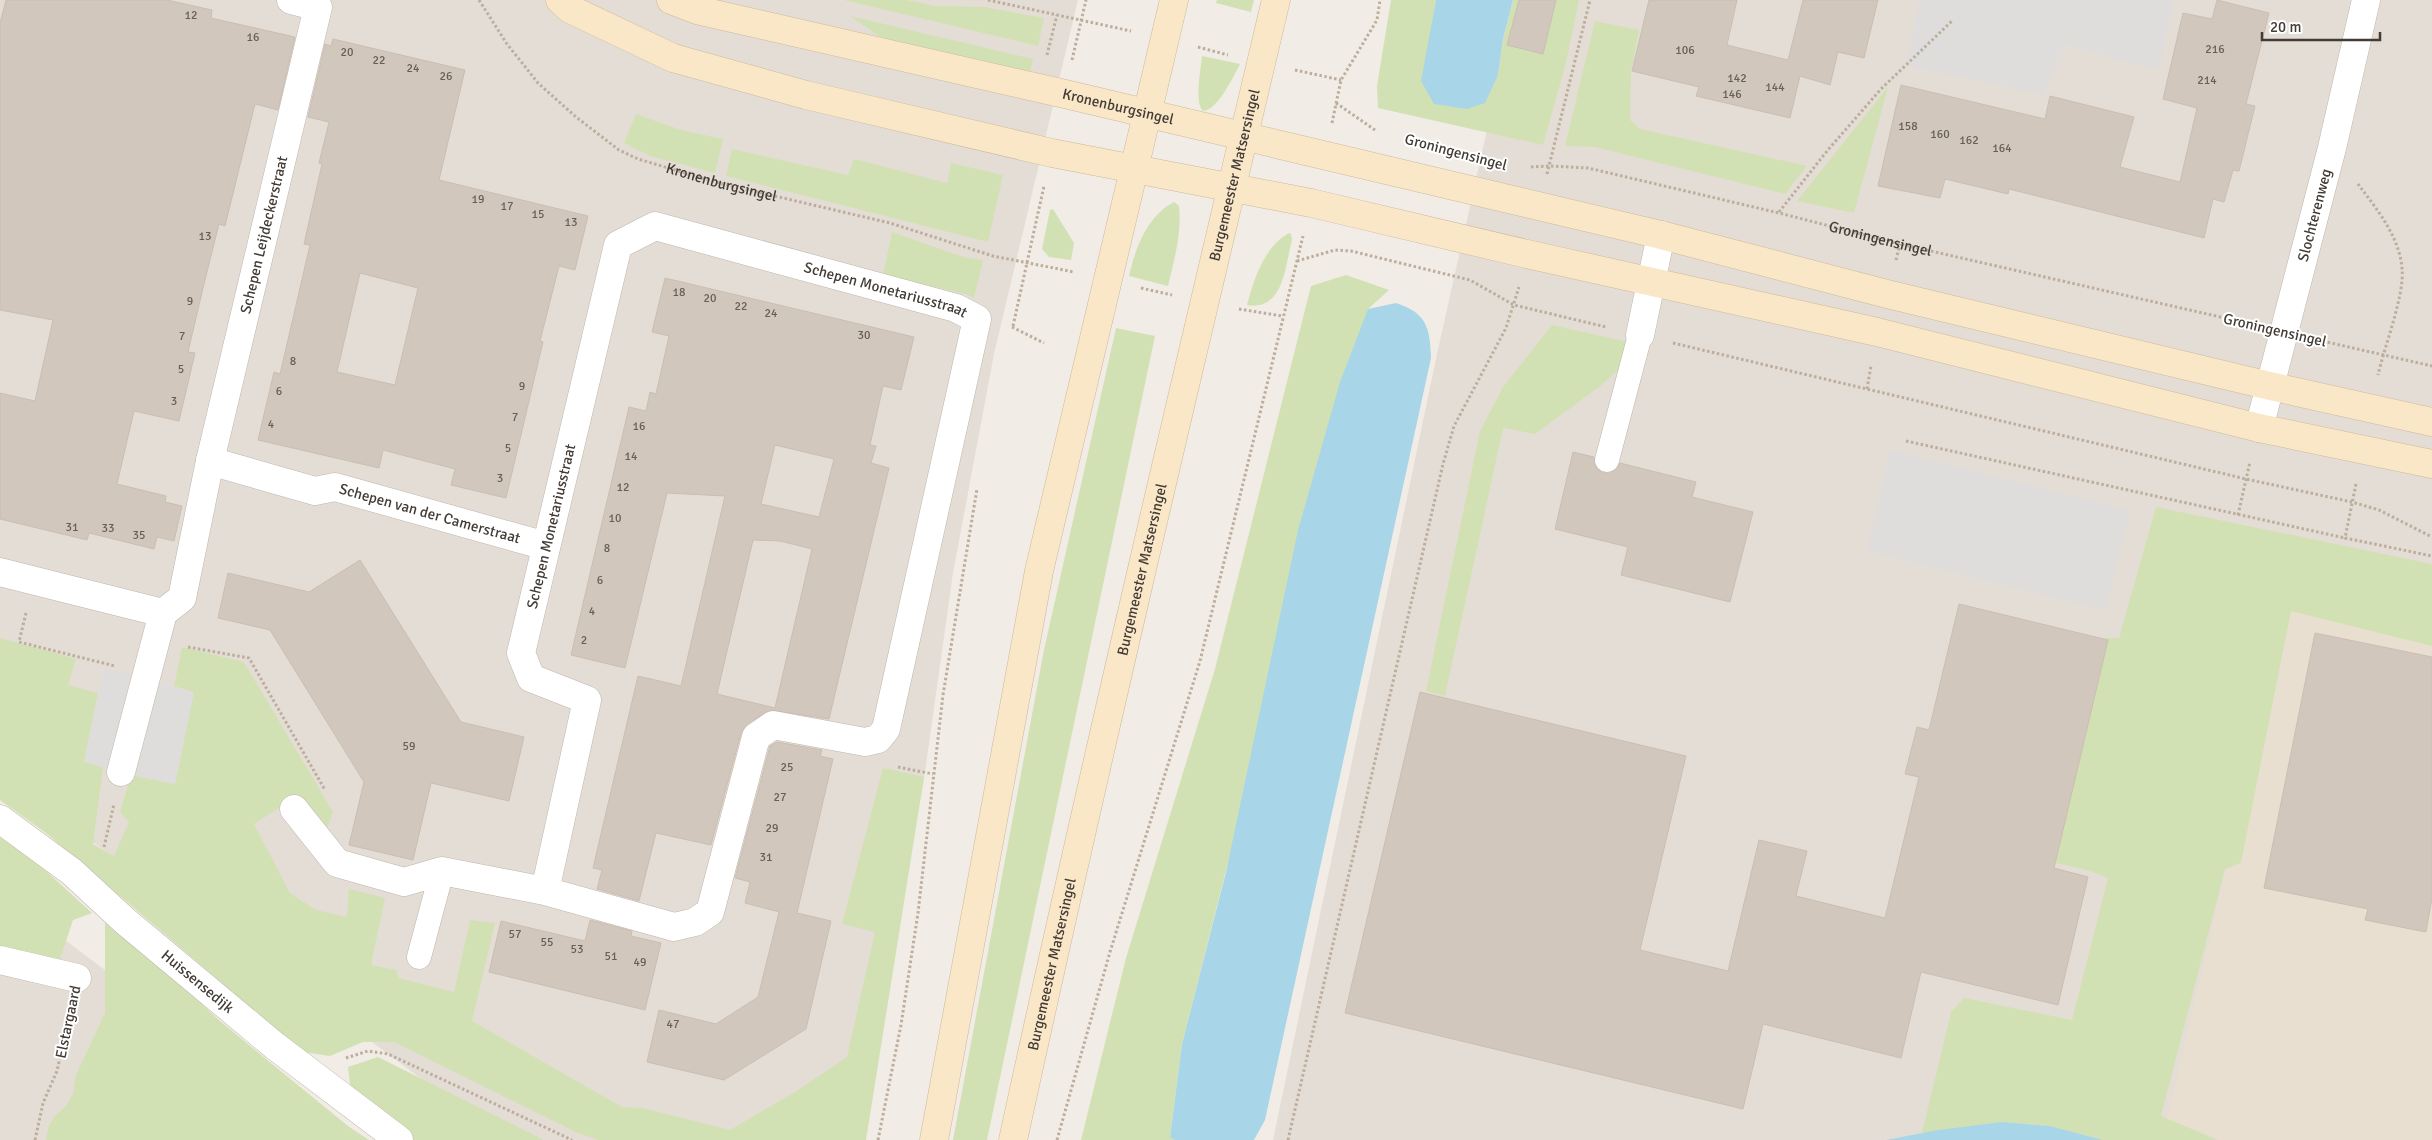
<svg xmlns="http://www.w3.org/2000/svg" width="2432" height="1140" viewBox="0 0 2432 1140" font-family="Signika,sans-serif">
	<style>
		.residential { fill: #e4ddd5 }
		.education { fill: #e9dfd1 }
		.green { fill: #d2e1b3 }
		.parking { fill: #dfdddb }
		.water { fill: #a8d6e8 }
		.building { fill: #d1c7bd; stroke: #cbbeb1; fill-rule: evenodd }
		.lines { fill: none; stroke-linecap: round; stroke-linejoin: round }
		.lane-casing { stroke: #beb6ad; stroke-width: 25 }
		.street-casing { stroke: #beb6ad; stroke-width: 29 }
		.secondary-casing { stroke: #ccb99a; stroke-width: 29 }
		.path { stroke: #bcad9c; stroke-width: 3; stroke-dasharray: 2.5 2.5; stroke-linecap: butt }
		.lane { stroke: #fff; stroke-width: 24 }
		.street { stroke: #fff; stroke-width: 28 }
		.secondary { stroke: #f9e7c8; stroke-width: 28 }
		.labels { text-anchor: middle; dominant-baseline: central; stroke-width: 4; stroke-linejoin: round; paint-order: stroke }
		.number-label { font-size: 12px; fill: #665f58 }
		.street-label { font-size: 15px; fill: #433c36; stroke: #fff }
	</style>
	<rect width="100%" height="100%" fill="#f1ece6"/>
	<g class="residential">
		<polygon points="0,0 1078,0 994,354 953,573 923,786 851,1140 503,1140 217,926 0,780"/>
		<polygon points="1516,0 2432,0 2432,1140 1273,1140 1437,354"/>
		<polygon points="0,891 243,1074 345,1140 0,1140"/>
	</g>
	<polygon class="education" points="2302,544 2432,571 2432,1140 2221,1140 2167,1119"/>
	<g class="green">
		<polygon points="844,0 907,0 935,6 984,7 1044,18 1038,46"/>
		<polygon points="1217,0 1254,0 1251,12 1216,3"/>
		<polygon points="1391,0 1436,0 1430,35 1498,75 1503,39 1513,0 1579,0 1566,63 1543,145 1378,108 1377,86"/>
		<polygon points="850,16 1033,59 1029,77 910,49 879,36"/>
		<polygon points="1595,21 1639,30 1631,71 1630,120 1640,129 1807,166 1785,194 1595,147 1565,146"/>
		<path d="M1202 56 1240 64C1233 77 1218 110 1203 111 1194 102 1201 69 1202 56Z"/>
		<polygon points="1888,87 1854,213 1797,201"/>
		<polygon points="636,114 681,130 723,139 715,173 650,156 624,143"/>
		<polygon points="732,149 848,175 854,159 947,183 951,163 1003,175 988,242 726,176"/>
		<path d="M1174 202 1179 206C1182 234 1174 260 1168 286L1129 276C1135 249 1147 216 1174 202Z"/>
		<polygon points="1053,209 1074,243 1071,260 1049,257 1042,249 1050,210"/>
		<polygon points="892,232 963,257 983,260 974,298 966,294 883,275"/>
		<path d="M1289 233 1291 234 1292 240C1285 266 1284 311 1247 305 1254 279 1264 247 1289 233Z"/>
		<polygon points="1346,275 1389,290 1368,309 1182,1044 1170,1136 1175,1140 1081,1140 1126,958 1215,669 1311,286"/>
		<polygon points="1552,325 1637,344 1631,359 1599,387 1535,434 1503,428 1445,696 1426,691 1480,431 1503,387"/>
		<polygon points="1116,328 1155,336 987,1140 953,1140 1044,650"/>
		<polygon points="2156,507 2432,564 2432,646 2291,611 2241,863 2225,869 2161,1116 2217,1140 2103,1140 2050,1126 2002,1122 1922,1133 1951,1012 1964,998 2072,1020 2108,878 2087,870 1926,833 2066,799 2105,638 2119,638"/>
		<polygon points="0,638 76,659 68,685 98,693 84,761 103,768 93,844 114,856 129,822 120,812 131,775 175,784 193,692 174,686 182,647 244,662 333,812 325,834 299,795 254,824 290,893 316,910 347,917 349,889 385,898 371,965 396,970 399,978 454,992 470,920 495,923 472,1021 622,1107 643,1108 730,1130 795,1092 847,1057 875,932 842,924 883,768 924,777 866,1140 599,1140 580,1134 394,1042 363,1042 330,1056 303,1052 46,833 0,800"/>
		<polygon points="0,835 47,872 92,913 73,920 60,959 52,963 0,951"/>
		<polygon points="105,923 165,970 220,1021 283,1073 348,1126 369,1140 46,1140 48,1128 54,1117 66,1106 73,1094 76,1075 105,1013"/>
		<polygon points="378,1057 544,1140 414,1140 351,1093 348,1067"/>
	</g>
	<g class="parking">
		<polygon points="1920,0 2174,0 2158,70 2065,45 2043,95 1905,65"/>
		<polygon points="1890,450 2130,510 2105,610 1867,551"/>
		<polygon points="104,668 194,692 175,784 131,775 84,762"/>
	</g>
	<g class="water">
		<polygon points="1436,0 1513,0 1503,39 1498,75 1485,103 1467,109 1434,104 1421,81"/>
		<path d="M1396 303C1427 313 1430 328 1431 358L1265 1120 1254 1140H1175L1170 1137 1182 1044 1226 872 1298 530 1340 382 1368 309Z"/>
		<polygon points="2002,1122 2050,1126 2103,1140 1886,1140 1938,1130"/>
	</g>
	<g class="building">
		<polygon points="6,0 167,0 212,10 211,18 295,37 278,110 255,104 225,226 219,224 203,288 188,352 195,353 179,421 134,411 117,484 166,496 165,502 182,506 174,541 157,537 154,549 89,533 87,540 0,519 0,393 35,401 53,320 0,310 0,23"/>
		<polygon points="1519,0 1556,0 1543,54 1507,45"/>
		<polygon points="1649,0 1737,0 1727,45 1788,60 1803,0 1878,0 1864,58 1838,52 1830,85 1800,76 1790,118 1696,96 1699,87 1632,71"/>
		<polygon points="2217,0 2269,13 2246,104 2255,106 2239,171 2233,170 2224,202 2213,199 2204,238 2009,189 2008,194 1945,179 1940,198 1878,186 1901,85 2045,119 2050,96 2134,117 2120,167 2180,182 2197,108 2163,99 2183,13 2212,19"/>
		<path d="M333 39 465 70 439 180 588 216 575 270 559 266 540 341 543 342 506 498 451 485 455 469 383 450 379 468 258 440 274 372 280 374 310 245 304 244 322 164 319 163 329 122 308 117 325 44 331 46ZM360 273 418 288 395 385 337 372Z"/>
		<path d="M665 278 914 337 901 390 883 386 870 445 876 446 871 463 889 468 829 719 770 710 747 724 741 733 711 845 656 833 639 901 597 889 602 870 593 868 638 676 681 686 725 496 667 493 625 668 571 655 629 407 646 411 650 392 656 394 669 336 652 332ZM775 445 834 459 819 517 761 504ZM753 540 780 541 812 549 775 708 717 694Z"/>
		<polygon points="1573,452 1594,457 1597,469 1603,473 1611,473 1620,463 1696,482 1692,497 1753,512 1730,602 1621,575 1628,547 1555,529"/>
		<polygon points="360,560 461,722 524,737 509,801 431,783 413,860 349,845 364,782 270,630 218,618 228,573 309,592"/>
		<polygon points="1959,604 2108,640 2054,868 2088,877 2058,1005 1921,972 1901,1058 1763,1024 1743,1109 1345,1013 1420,692 1686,756 1640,950 1728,971 1759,840 1807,851 1796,896 1885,918 1919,777 1905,774 1917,727 1929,730"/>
		<polygon points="2315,633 2432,657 2432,898 2426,932 2365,920 2368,909 2264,888"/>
		<polygon points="777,742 822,750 820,756 833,759 797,913 831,921 806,1029 724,1080 647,1062 659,1010 716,1024 758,997 779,912 745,903 750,882 735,878 770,746"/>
		<polygon points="590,920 632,931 631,936 661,943 645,1010 489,972 501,921 585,941"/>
	</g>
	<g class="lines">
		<defs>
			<g id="lane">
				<polyline points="1607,460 1640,335"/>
				<polyline points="419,957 442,871"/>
			</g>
			<g id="street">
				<polyline points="1640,335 1661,235"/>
				<path id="s3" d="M2259 428 2332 148 2366 0"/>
				<path id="s4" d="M210 461 315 491 335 487 546 546"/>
				<polyline points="0,572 163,613"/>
				<path id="s5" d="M121 772 163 613 182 598 210 461 318 7 291 0"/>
				<path id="s6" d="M294 809 337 863 404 882 442 871 545 891 587 700 531 678 521 653 618 245 655 226 956 308 977 319 886 729 878 739 865 742 773 725 756 737 710 912 695 922 674 927 545 891"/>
				<path id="s7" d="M0 819 72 872 125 921 275 1046 399 1140"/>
				<polyline points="0,960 77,978"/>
			</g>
			<g id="secondary">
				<polyline points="560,0 570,9 673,58 806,95 1052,153 1311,203 1527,254 1877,332 2259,428 2432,464"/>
				<path id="s8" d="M671 0 697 10 1065 94 1661 235 1887 294 2270 386 2432 422"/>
				<polyline points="934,1140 1039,571 1174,0"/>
				<path id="s9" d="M1013 1140C1096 759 1186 380 1276 0"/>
			</g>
		</defs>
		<use href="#lane" class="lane-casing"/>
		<use href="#street" class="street-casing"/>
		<use href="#secondary" class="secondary-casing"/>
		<g class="path">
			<path id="s1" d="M479 0 507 44 538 83 576 117 619 150 638 159 719 183 890 223 993 256 1074 272"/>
			<polyline points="988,0 1131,31"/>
			<polyline points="1198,47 1228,55"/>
			<polyline points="1047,55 1057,15"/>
			<polyline points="1072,60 1086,0"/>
			<polyline points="1295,70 1341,80"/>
			<polyline points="1336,103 1375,130"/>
			<polyline points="1332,123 1341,80 1377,20 1380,0"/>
			<path id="s2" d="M1531 167 1549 166 1588 168 1779 213 1900 244 2251 324"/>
			<polyline points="1547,174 1590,0"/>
			<path d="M2358 184C2376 208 2400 237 2402 269 2405 294 2384 348 2378 375"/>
			<polyline points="1779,212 1827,151 1881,89 1953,20"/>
			<polyline points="1896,260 1900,244"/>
			<polyline points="1297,261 1335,250 1351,251 1470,280 1514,305 1606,327"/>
			<polyline points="1141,288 1172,295"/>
			<polyline points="1239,309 1282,316"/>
			<polyline points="1013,326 1044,186"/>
			<polyline points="1012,327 1044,343"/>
			<polyline points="2318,340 2432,366"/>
			<polyline points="1673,343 2246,479 2352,502 2379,510 2432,537"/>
			<polyline points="1867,389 1871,366"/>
			<polyline points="1906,441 2345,538"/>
			<polyline points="2356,484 2345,538 2432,556"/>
			<polyline points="2238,515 2250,462"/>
			<polyline points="26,613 19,642 115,666"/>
			<polyline points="188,647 249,658 325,790"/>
			<polyline points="898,767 933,774"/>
			<polyline points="104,847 114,804"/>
			<polyline points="346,1058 368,1051 388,1054 572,1140"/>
			<polyline points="35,1140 43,1103 57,1071 70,1011"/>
			<polyline points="878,1140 901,1025 918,913 943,695 977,489"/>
			<polyline points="1057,1140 1110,952 1200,661 1303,236"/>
			<polyline points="1288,1140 1443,464 1454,426 1506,328 1519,287"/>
		</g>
		<use href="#lane" class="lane"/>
		<use href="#street" class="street"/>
		<use href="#secondary" class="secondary"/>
	</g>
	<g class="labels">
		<g class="number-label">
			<text x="191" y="15">12</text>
			<text x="253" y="37">16</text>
			<text x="2215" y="49">216</text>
			<text x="1685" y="50">106</text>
			<text x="347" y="52">20</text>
			<text x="379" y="60">22</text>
			<text x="413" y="68">24</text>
			<text x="446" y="76">26</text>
			<text x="1737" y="78">142</text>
			<text x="2207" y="80">214</text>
			<text x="1775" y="87">144</text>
			<text x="1732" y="94">146</text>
			<text x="1908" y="126">158</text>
			<text x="1940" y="134">160</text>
			<text x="1969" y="140">162</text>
			<text x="2002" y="148">164</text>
			<text x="478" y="199">19</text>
			<text x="507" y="206">17</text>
			<text x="538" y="214">15</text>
			<text x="571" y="222">13</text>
			<text x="205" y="236">13</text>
			<text x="679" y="292">18</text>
			<text x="710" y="298">20</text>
			<text x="190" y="301">9</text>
			<text x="741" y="306">22</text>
			<text x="771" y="313">24</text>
			<text x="864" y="335">30</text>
			<text x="182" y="336">7</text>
			<text x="293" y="361">8</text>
			<text x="181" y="369">5</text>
			<text x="522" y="386">9</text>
			<text x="279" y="391">6</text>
			<text x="174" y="401">3</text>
			<text x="515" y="417">7</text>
			<text x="271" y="424">4</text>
			<text x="639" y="426">16</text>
			<text x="508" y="448">5</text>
			<text x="631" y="456">14</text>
			<text x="500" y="478">3</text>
			<text x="623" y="487">12</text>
			<text x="615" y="518">10</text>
			<text x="72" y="527">31</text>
			<text x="108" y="528">33</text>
			<text x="139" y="535">35</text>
			<text x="607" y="548">8</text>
			<text x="600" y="580">6</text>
			<text x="592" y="611">4</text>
			<text x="584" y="640">2</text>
			<text x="409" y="746">59</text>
			<text x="787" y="767">25</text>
			<text x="780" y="797">27</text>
			<text x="772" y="828">29</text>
			<text x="766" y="857">31</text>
			<text x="515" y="934">57</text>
			<text x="547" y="942">55</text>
			<text x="577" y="949">53</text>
			<text x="611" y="956">51</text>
			<text x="640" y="962">49</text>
			<text x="673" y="1024">47</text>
		</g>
		<g class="street-label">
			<text stroke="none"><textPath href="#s8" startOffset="460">Kronenburgsingel</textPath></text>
			<text transform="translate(1456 152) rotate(15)">Groningensingel</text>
			<text stroke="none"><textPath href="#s9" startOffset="990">Burgemeester Matsersingel</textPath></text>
			<text stroke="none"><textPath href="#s1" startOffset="315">Kronenburgsingel</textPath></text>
			<text stroke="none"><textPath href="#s3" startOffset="220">Slochterenweg</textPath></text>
			<text stroke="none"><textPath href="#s5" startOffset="561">Schepen Leijdeckerstraat</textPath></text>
			<text stroke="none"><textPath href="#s2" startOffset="358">Groningensingel</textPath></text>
			<text stroke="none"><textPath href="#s6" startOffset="1266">Schepen Monetariusstraat</textPath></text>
			<text transform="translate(2275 330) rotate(13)">Groningensingel</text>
			<text stroke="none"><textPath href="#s4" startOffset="228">Schepen van der Camerstraat</textPath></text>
			<text stroke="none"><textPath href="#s6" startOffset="696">Schepen Monetariusstraat</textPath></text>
			<text stroke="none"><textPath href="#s9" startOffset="585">Burgemeester Matsersingel</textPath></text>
			<text stroke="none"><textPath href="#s9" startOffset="180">Burgemeester Matsersingel</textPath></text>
			<text stroke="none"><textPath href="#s7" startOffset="256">Huissensedijk</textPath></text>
			<text transform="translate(68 1022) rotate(-78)">Elstargaard</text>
		</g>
	</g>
	<path d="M2262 32v8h118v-8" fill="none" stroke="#433c36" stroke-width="2.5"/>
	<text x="2270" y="32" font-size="15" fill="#433c36" stroke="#ffffff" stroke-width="4" paint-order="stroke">20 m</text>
</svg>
